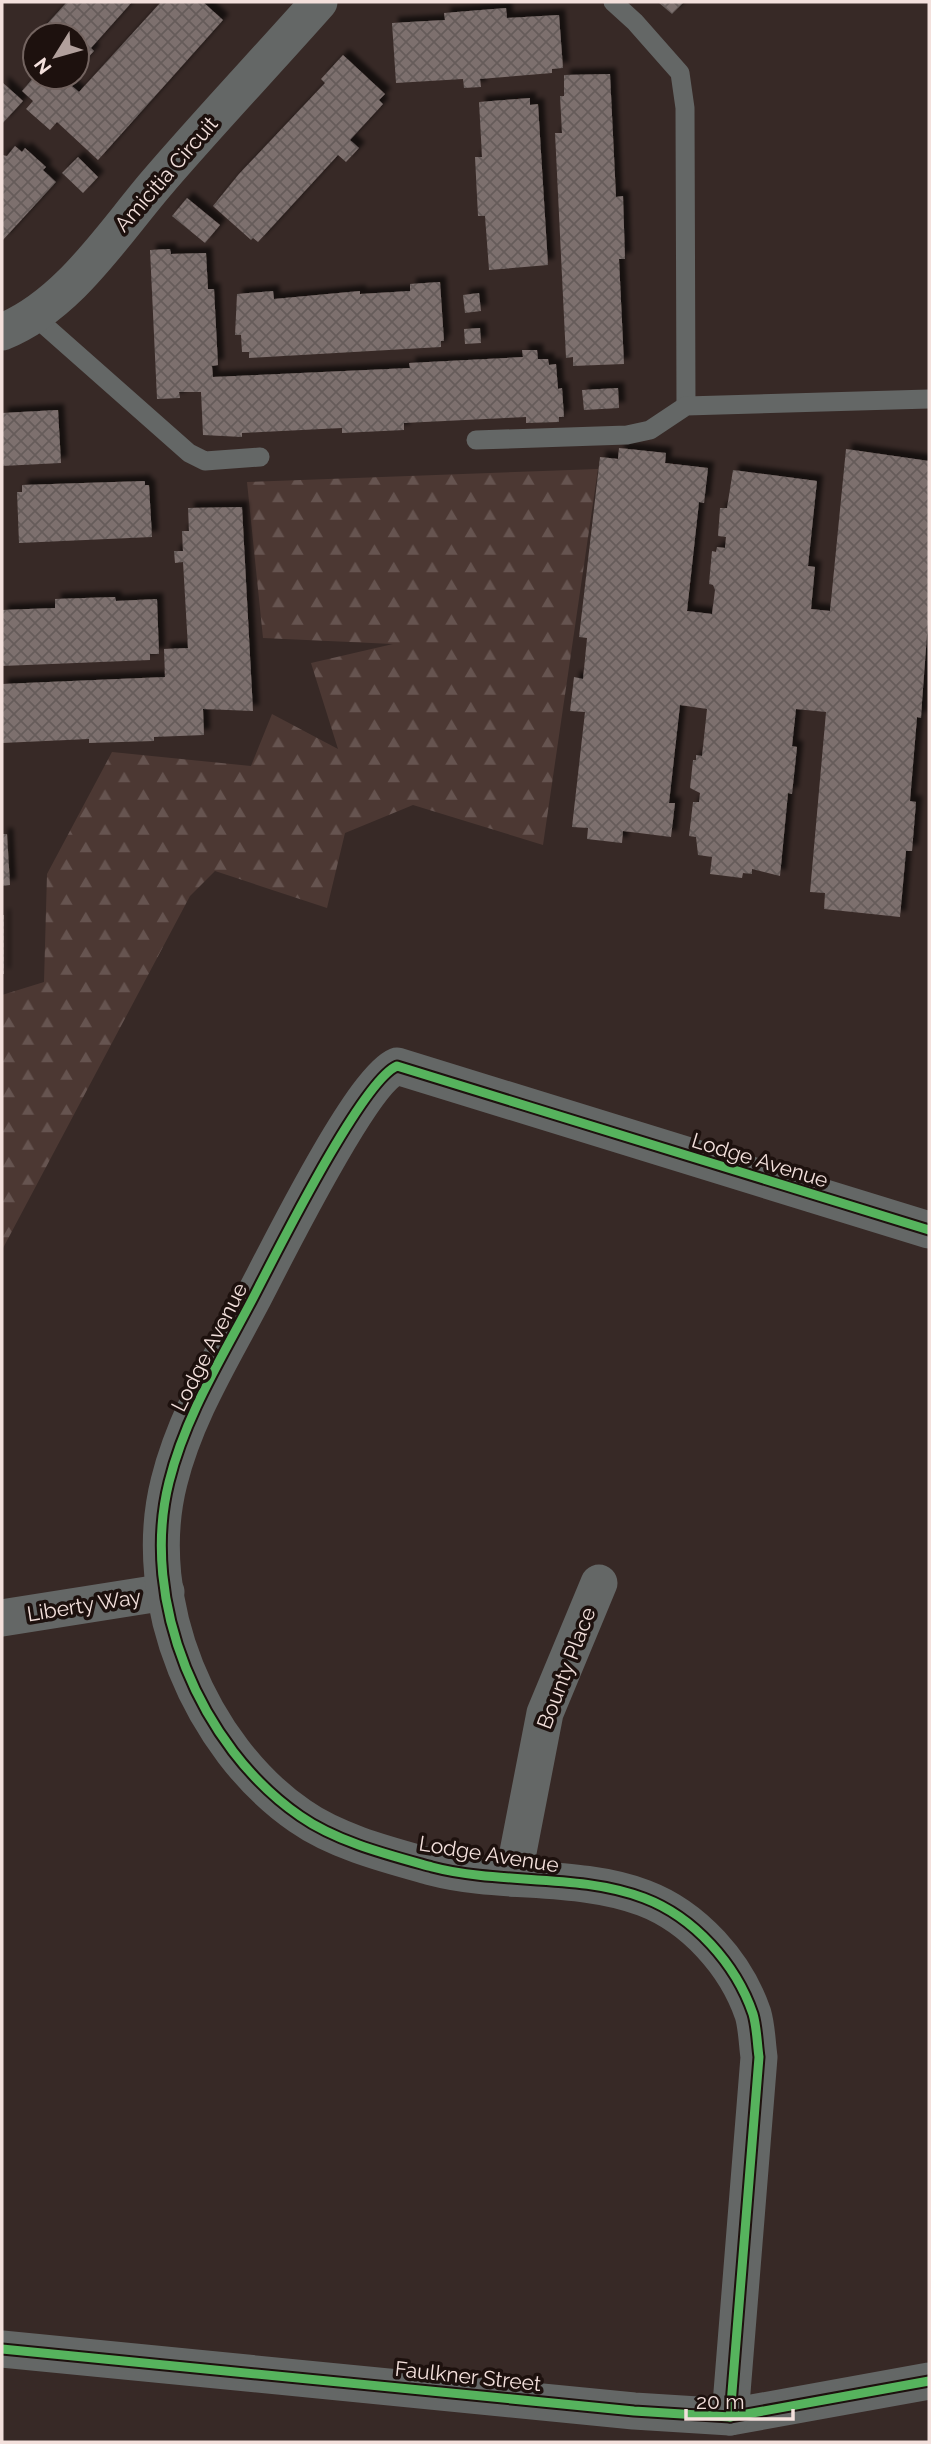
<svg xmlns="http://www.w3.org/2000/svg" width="931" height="2444" viewBox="0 0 931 2444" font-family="Raleway,sans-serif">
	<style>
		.forest { fill: url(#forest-firs) }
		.building { fill: url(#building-cross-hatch); filter: url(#shadow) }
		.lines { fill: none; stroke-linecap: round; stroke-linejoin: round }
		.lane { stroke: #646766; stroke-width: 19 }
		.street { stroke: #646766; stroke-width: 37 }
		.cycleway-casing { stroke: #1d110e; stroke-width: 13 }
		.cycleway { stroke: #56b35d; stroke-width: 9 }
		.labels { text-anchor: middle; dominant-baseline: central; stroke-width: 7; stroke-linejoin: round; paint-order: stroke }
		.street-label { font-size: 21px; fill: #f3e0dc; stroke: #1d110e }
	</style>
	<defs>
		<pattern id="forest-firs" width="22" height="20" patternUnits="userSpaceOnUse" patternTransform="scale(1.75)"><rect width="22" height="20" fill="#4c3833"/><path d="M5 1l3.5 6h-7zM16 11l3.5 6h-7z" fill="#665450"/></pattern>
		<pattern id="building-cross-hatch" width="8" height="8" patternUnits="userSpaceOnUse" patternTransform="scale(1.75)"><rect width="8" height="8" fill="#7d706e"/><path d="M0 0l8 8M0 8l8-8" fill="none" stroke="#665c5a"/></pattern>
		<filter id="shadow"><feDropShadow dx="6" dy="-6" stdDeviation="2" flood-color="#0009"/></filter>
	</defs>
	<rect width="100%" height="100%" fill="#372926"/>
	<polygon class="forest" points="598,469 543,845 413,805 345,833 327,908 215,871 190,896 2,1250 2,995 44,982 47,874 112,752 251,766 272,714 338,749 311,663 393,644 263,638 247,482"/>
	<g class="building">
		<polygon points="67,2 132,2 91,48 94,51 77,69 77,35 37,35"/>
		<polygon points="161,2 203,2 223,20 98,160 57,122 50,130 26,109 33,101 22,91 34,77 70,77 66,81 79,92"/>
		<polygon points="658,2 684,2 672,14"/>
		<polygon points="506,8 507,18 559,15 563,68 552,69 552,73 480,79 481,87 464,88 463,79 396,83 392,23 445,20 444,13"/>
		<polygon points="343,55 385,94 379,100 383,104 350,140 359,148 346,162 338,155 258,242 253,238 251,240 213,206 239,174 325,83 321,79"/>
		<polygon points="610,74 616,197 623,196 625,259 619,259 624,364 573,366 573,357 566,358 555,133 562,133 560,96 564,96 564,75"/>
		<polygon points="2,82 23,101 2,124"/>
		<polygon points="530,98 530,105 538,104 548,265 489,270 485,216 478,216 475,157 482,157 479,102"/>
		<polygon points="15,146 22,152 25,148 46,167 43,170 56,182 2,241 2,155 7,156"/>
		<polygon points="78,157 98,177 83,193 62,173"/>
		<polygon points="187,198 220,225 205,243 172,216"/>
		<polygon points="170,249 171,254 206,253 208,289 214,289 218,365 212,366 213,377 410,368 409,363 523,357 522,350 537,350 538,359 548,359 549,365 556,364 558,389 562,388 564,417 559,417 559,422 526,423 526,417 404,423 404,430 342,433 342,428 242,433 242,437 203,435 201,392 179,392 180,398 157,399 150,250"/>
		<polygon points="440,282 444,341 441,341 441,347 249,358 249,352 242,352 241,335 235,335 237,294 273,291 274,299 360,291 360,294 410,291 410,284"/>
		<polygon points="479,293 481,311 465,313 463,295"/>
		<polygon points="480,328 481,343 465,344 464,329"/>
		<polygon points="618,388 619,408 584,410 582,390"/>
		<polygon points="58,410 61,463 2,466 2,413"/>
		<polygon points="619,448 666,453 665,463 708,468 704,503 699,502 687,611 712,614 715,590 713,585 709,584 712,551 716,552 717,547 725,548 726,537 718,536 720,508 727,508 733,470 817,481 808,566 815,567 811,609 830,611 846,449 929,461 929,608 922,702 921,718 917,717 910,801 916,802 912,851 906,851 900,917 824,909 825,893 810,892 826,712 796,709 792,746 797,747 792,794 788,793 780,876 752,869 752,874 743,873 742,878 710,874 712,857 698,855 696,837 689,836 693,802 699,802 700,793 690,788 693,760 696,760 696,755 702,756 707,709 680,705 669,803 675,803 671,837 623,831 622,843 587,839 588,828 572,827 585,712 570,711 574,677 583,679 587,638 579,637 600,457 618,459"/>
		<polygon points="145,481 145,485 149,485 152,537 19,543 17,492 22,492 22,485"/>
		<polygon points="242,507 253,711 203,709 204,735 154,737 154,741 89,743 89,739 2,743 2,684 165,677 164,649 188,648 183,562 175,563 174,551 183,551 182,531 189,531 188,508"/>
		<polygon points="115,597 116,601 157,599 159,654 150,654 150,660 2,666 2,610 55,608 55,599"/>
		<polygon points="2,834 7,834 10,885 2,886"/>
		<rect x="2" y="915" width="2" height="59"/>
	</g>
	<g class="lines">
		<g class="lane">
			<polyline points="613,2 635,22 680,73 685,108 686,406"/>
			<polyline points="34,316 189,453 205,461 260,457"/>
			<polyline points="476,440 627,435 650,430 686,406 929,399"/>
		</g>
		<g class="street">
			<path d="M2 332C67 306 111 237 155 185 208 123 265 63 319 2"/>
			<polyline points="2,1618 166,1592"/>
			<polyline points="513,1878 545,1713 599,1583"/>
			<polyline points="2,2349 634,2411 730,2417 929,2381"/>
			<path d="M730 2417 759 2057C757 2043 757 2028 753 2014 736 1964 694 1917 644 1898 579 1873 500 1885 432 1867 389 1855 337 1842 300 1816 200 1747 139 1601 169 1482 185 1417 221 1359 252 1300 274 1258 361 1081 397 1066L929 1230"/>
		</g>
		<defs>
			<g id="cycleway">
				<polyline points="2,2349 634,2411 730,2417 929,2381"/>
				<path d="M730 2417 759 2057C757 2043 757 2028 753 2014 736 1964 694 1917 644 1898 579 1873 500 1885 432 1867 389 1855 337 1842 300 1816 200 1747 139 1601 169 1482 185 1417 221 1359 252 1300 274 1258 361 1081 397 1066L929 1230"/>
			</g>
		</defs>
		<use href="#cycleway" class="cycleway-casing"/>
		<use href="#cycleway" class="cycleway"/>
	</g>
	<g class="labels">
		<g class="street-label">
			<text transform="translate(166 174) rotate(-49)">Amicitia Circuit</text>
			<text transform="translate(760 1160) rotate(17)">Lodge Avenue</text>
			<text transform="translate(209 1347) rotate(-63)">Lodge Avenue</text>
			<text transform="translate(84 1605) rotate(-9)">Liberty Way</text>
			<text transform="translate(566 1668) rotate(-69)">Bounty Place</text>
			<text transform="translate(489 1854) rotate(9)">Lodge Avenue</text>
			<text transform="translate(468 2376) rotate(6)">Faulkner Street</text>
		</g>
	</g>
	<rect width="931" height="2444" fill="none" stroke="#f3e0dc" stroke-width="7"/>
	<g transform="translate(56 56) rotate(233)"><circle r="33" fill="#1d110e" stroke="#736460" stroke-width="2"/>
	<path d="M0-5L12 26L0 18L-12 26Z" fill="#b1a09c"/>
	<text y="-10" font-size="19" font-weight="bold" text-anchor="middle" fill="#f3e0dc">N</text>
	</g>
	<path d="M686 2409v10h107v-10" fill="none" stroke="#f3e0dc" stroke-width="3.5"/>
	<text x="696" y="2409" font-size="21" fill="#f3e0dc" stroke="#1d110e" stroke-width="5" paint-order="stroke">20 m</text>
</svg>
